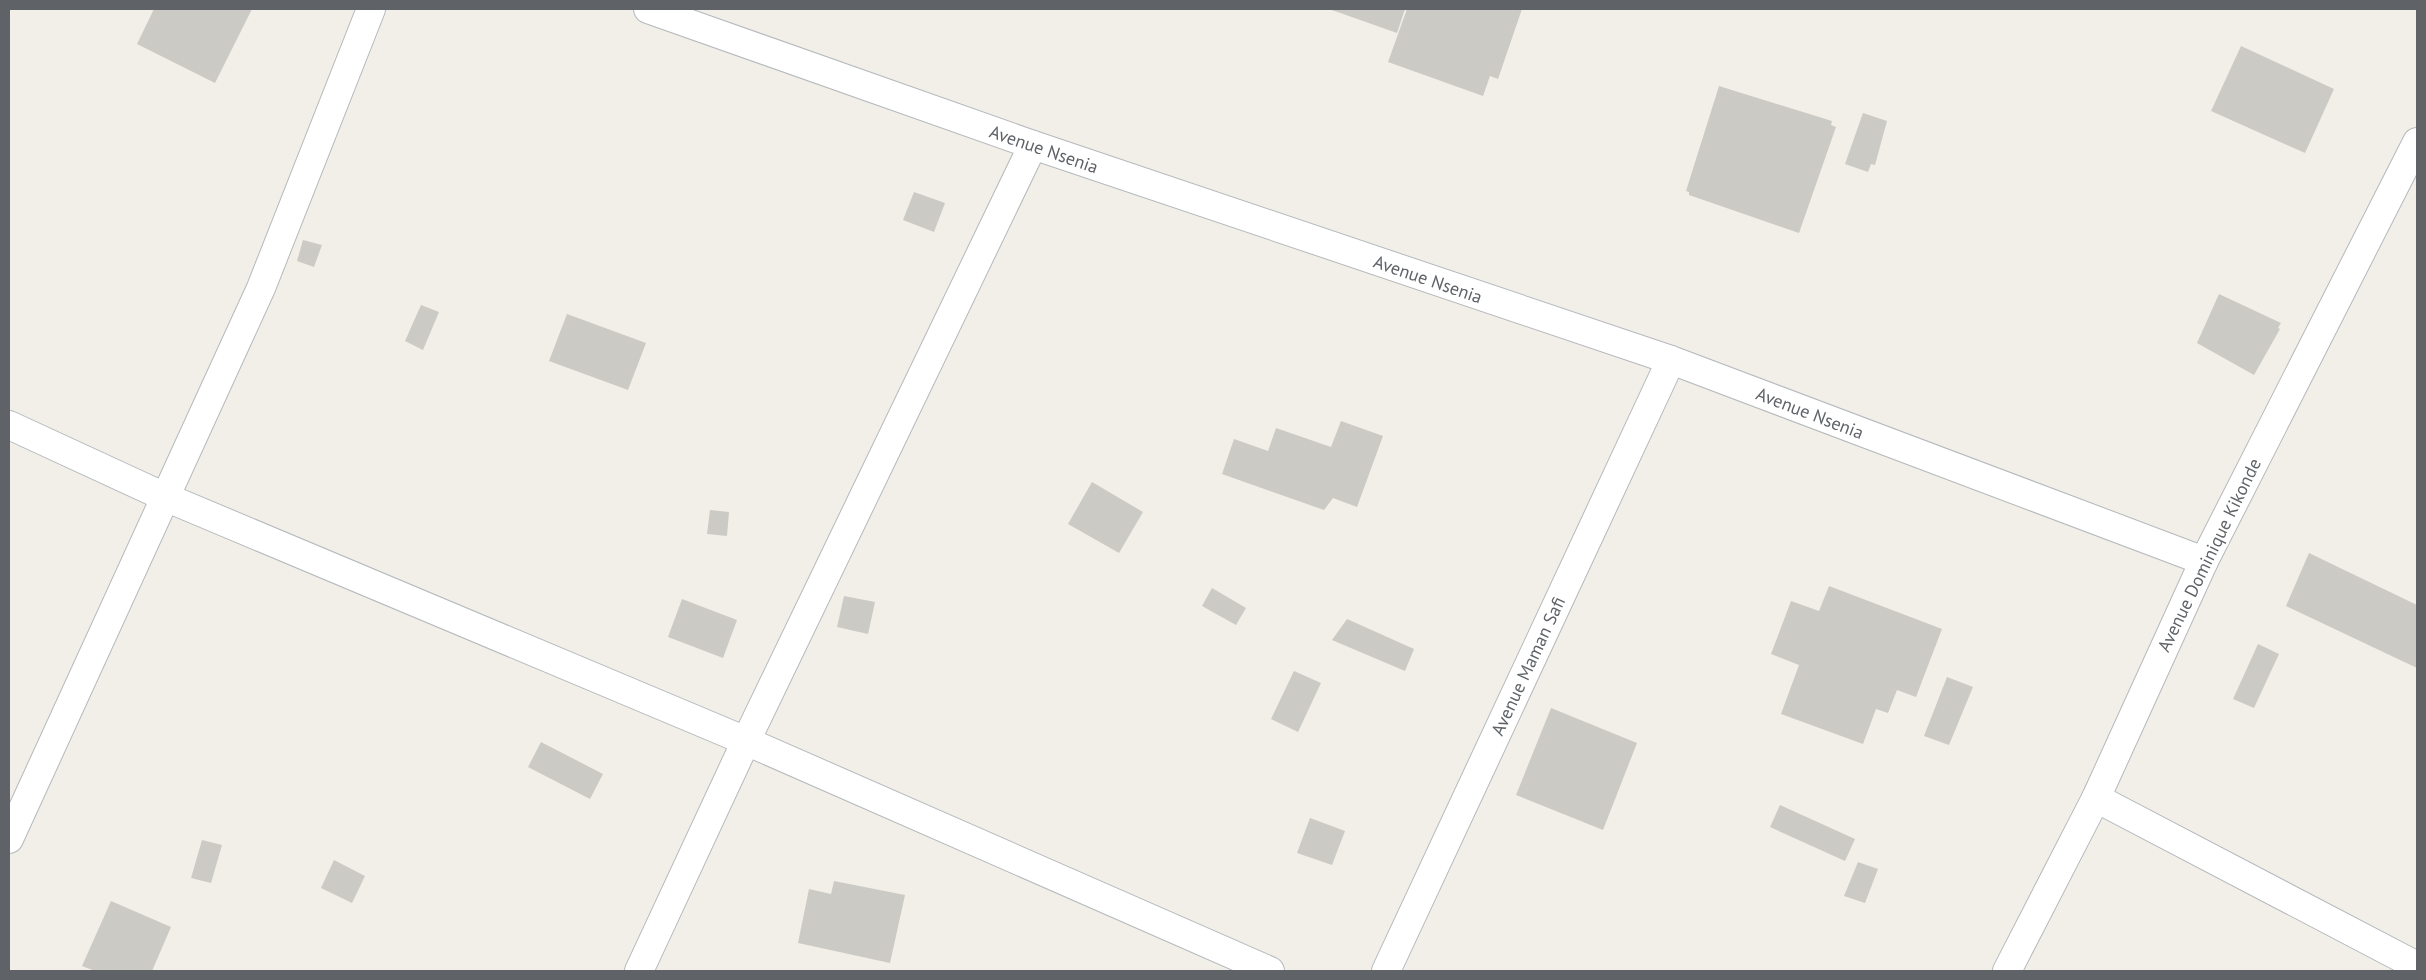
<svg xmlns="http://www.w3.org/2000/svg" width="2426" height="980" viewBox="0 0 2426 980" font-family="'PT Sans',sans-serif">
	<style>
		.building { fill: #cccac5 }
		.lines { fill: none; stroke-linecap: round; stroke-linejoin: round }
		.minor-casing { stroke: #b5b8bc; stroke-width: 30 }
		.minor { stroke: #fff; stroke-width: 28 }
		.labels { text-anchor: middle; dominant-baseline: central; stroke-width: 5; stroke-linejoin: round; paint-order: stroke }
		.street-label { font-size: 18px; fill: #5f6368; stroke: #fff }
	</style>
	<rect width="100%" height="100%" fill="#f1efe8"/>
	<g class="building">
		<polygon points="154,9 252,9 215,83 137,44"/>
		<polygon points="1329,9 1405,9 1397,33"/>
		<polygon points="1407,9 1522,9 1498,79 1490,76 1483,96 1388,62"/>
		<polygon points="2241,46 2334,89 2305,153 2211,111"/>
		<polygon points="1719,86 1832,121 1831,125 1836,127 1799,233 1689,195 1689,192 1686,191"/>
		<polygon points="1863,113 1887,121 1875,165 1871,164 1868,172 1845,164"/>
		<polygon points="914,192 945,203 934,232 903,220"/>
		<polygon points="303,240 322,245 314,267 297,261"/>
		<polygon points="2219,294 2281,323 2278,328 2280,329 2254,375 2197,343"/>
		<polygon points="421,305 439,312 423,350 405,341"/>
		<polygon points="567,314 646,343 628,390 549,361"/>
		<polygon points="1341,421 1383,436 1357,507 1333,498 1324,510 1222,474 1234,439 1268,451 1276,428 1331,447"/>
		<polygon points="1092,482 1143,512 1119,553 1068,524"/>
		<polygon points="710,510 729,512 727,536 707,534"/>
		<polygon points="2309,553 2417,605 2417,668 2286,606"/>
		<polygon points="1829,586 1942,629 1916,697 1897,690 1888,713 1876,709 1863,744 1781,714 1799,665 1771,654 1791,601 1819,611"/>
		<polygon points="1212,588 1246,608 1236,625 1202,606"/>
		<polygon points="844,596 875,602 868,634 837,627"/>
		<polygon points="682,599 737,620 723,658 668,637"/>
		<polygon points="1347,619 1414,649 1405,671 1332,640"/>
		<polygon points="2258,644 2279,654 2254,708 2233,699"/>
		<polygon points="1294,671 1321,683 1298,732 1271,719"/>
		<polygon points="1947,677 1973,687 1949,745 1924,736"/>
		<polygon points="1551,708 1637,743 1603,830 1516,795"/>
		<polygon points="541,742 603,774 590,799 528,767"/>
		<polygon points="1780,805 1855,839 1845,861 1770,827"/>
		<polygon points="1310,818 1345,831 1332,865 1297,853"/>
		<polygon points="202,840 222,845 211,883 191,878"/>
		<polygon points="334,860 365,876 352,903 321,888"/>
		<polygon points="1858,862 1878,869 1865,903 1844,896"/>
		<polygon points="834,881 905,895 890,963 798,943 809,889 831,894"/>
		<polygon points="111,901 171,927 152,971 95,971 82,966"/>
	</g>
	<g class="lines">
		<defs>
			<g id="minor">
				<polyline points="648,9 1033,145 1671,360 2204,561"/>
				<polyline points="9,425 165,497 746,741 1270,971"/>
				<polyline points="2096,798 2417,966"/>
				<polyline points="9,839 261,288 371,9"/>
				<polyline points="639,971 746,741 1033,145"/>
				<polyline points="1386,971 1671,360"/>
				<polyline points="2007,971 2096,798 2204,561 2417,142"/>
			</g>
		</defs>
		<use href="#minor" class="minor-casing"/>
		<use href="#minor" class="minor"/>
	</g>
	<g class="labels">
		<g class="street-label">
			<text transform="translate(1044 149) rotate(19)">Avenue Nsenia</text>
			<text transform="translate(1428 279) rotate(19)">Avenue Nsenia</text>
			<text transform="translate(1810 413) rotate(21)">Avenue Nsenia</text>
			<text transform="translate(2209 555) rotate(-64)">Avenue Dominique Kikonde</text>
			<text transform="translate(1528 666) rotate(-65)">Avenue Maman Safi</text>
		</g>
	</g>
	<rect width="2426" height="980" fill="none" stroke="#5f6368" stroke-width="20"/>
</svg>
